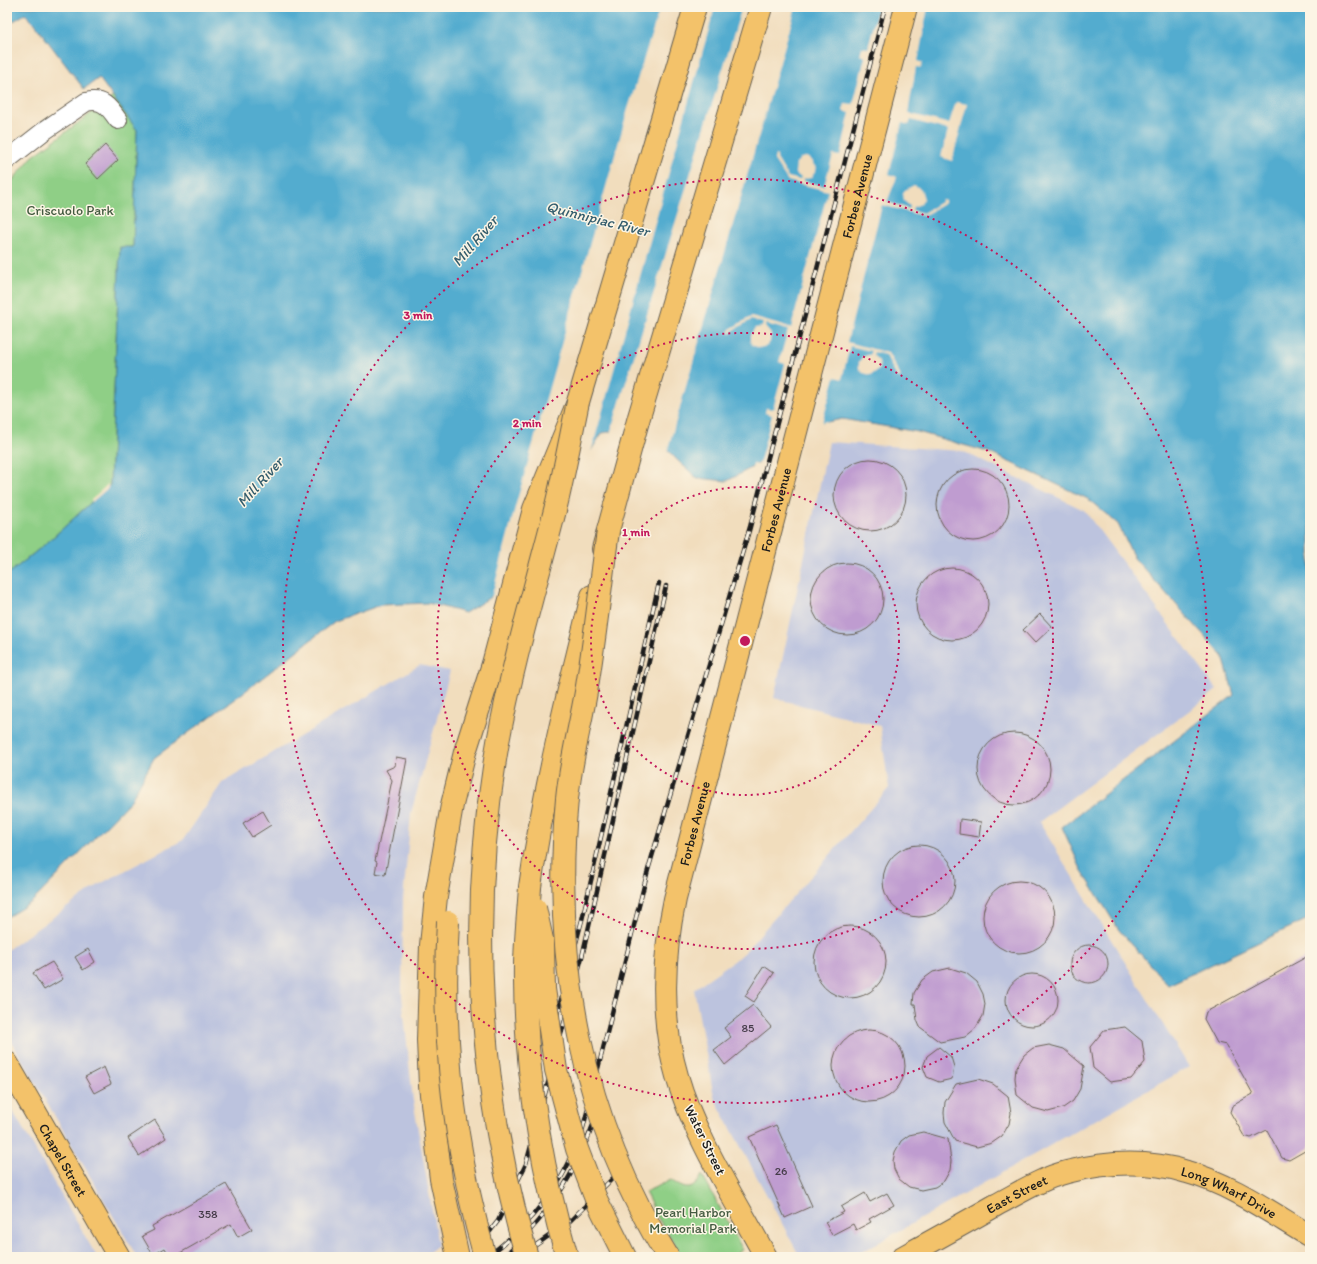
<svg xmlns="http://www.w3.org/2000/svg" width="1317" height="1264" viewBox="0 0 1317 1264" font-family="Itim,sans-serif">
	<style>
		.industrial { fill: #bcc3de }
		.green { fill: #8fcf86; stroke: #567651 }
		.water { fill: #52accf; stroke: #376476 }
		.pier { fill: #f1ddbd }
		.building { fill: #bf9cd0 }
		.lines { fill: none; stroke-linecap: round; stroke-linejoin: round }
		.minor-casing { stroke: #676054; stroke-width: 20 }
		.major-casing { stroke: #676054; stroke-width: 24 }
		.highway-casing { stroke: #676054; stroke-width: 24 }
		.minor { stroke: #fff; stroke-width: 18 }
		.major { stroke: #f3c26a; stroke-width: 22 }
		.highway { stroke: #f3c26a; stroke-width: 22 }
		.rail-casing { stroke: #1c1c1c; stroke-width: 4.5 }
		.rail { stroke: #fcf5e5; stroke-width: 3; stroke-dasharray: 9; stroke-linecap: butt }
		.highway-bridge-casing { stroke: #676054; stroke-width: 24; stroke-linecap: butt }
		.highway-bridge { stroke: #f3c26a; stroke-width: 22 }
		.ring { fill: none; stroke: #c2185b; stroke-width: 2; stroke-dasharray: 2 4 }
		.labels { text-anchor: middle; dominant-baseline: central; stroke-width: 3; stroke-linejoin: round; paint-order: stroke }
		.number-label { font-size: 12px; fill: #453c49 }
		.street-label { font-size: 14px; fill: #1c1c1c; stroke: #fcf5e5 }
		.park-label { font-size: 14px; fill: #445b41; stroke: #fcf5e5 }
		.water-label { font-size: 15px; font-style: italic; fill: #345d6d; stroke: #fcf5e5 }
		.centre { fill: #c2185b; stroke: #fcf5e5; stroke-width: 2 }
		.ring-label { font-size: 12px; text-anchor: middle; font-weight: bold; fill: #c2185b; stroke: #fcf5e5; stroke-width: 3; stroke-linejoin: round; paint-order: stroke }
	</style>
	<rect width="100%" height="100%" fill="#fcf5e5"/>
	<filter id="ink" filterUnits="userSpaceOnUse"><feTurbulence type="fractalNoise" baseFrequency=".025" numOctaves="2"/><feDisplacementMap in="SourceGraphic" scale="8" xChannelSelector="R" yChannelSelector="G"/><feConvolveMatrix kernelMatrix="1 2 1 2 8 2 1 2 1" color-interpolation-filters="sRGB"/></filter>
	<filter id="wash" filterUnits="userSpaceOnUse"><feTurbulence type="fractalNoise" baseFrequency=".012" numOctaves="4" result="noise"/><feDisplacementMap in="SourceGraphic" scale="16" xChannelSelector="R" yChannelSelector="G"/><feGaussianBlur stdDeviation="0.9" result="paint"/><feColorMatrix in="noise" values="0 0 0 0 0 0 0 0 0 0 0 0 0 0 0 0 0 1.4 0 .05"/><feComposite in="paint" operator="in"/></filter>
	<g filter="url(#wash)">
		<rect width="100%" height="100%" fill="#f1ddbd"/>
		<g class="industrial">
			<polygon points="829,442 962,451 1084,510 1217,690 1039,822 1189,1067 853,1257 800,1257 714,1097 694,989 742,955 889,788 880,726 774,698"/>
			<polygon points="420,665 450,671 411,813 403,900 402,996 413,1100 438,1245 423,1257 137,1257 7,1034 7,950 100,884 183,840 222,783"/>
			<polygon points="7,1101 97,1257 7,1257"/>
		</g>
		<g class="green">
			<polygon points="113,97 137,130 133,248 120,247 110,485 49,541 7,575 7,187 32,157"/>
			<path d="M702 1175 743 1250 737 1253 739 1257H683L659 1220 645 1192 671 1180C686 1191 693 1192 702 1175Z"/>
		</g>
		<polygon class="water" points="7,7 1310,7 1310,918 1168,985 1119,930 1081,869 1062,827 1234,695 1223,656 1134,558 1118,524 1088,499 988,452 918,432 842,419 795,429 758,464 727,481 697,478 676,459 659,441 628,429 602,433 505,588 465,613 428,603 381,605 335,621 248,689 154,758 131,800 32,902 7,917 7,575 49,541 110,485 120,247 133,247 137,130 99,78 84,89 33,22 25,14 7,25"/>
		<g class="pier">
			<polygon points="660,7 715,7 590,456 506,589 491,599 516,504 628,109"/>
			<polygon points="742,7 796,7 667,452 658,442 628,432 610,434"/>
			<polygon points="878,7 928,7 918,61 923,63 921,68 916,67 908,113 949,124 956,102 967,104 952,161 941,157 948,130 911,120 909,125 902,123 889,174 897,177 887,202 909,209 910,206 904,201 903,193 905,190 914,185 921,189 924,199 921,204 913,207 912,210 923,213 941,202 942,199 945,200 945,203 923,216 882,205 847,342 888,353 900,375 900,378 897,377 886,355 874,352 873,355 879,361 880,369 871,375 863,373 859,369 859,362 862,357 871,354 871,351 850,346 842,379 835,377 822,423 825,421 831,423 796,431 759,465 752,469 753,464 759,465 772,415 765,413 766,408 773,409 785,364 779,362 788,330 766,324 765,327 771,334 770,342 767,346 759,348 752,345 750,341 750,335 755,328 762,327 763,323 751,320 732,331 731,334 729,333 730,329 751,317 791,328 828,191 788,181 774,160 775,155 777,156 777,159 788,177 800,180 801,178 795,173 796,163 801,158 806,157 810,159 816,168 815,172 811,178 804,179 804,181 824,186 833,155 840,156 850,113 843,111 845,104 853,105 865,57 860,55 862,47 868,48"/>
			<polygon points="109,465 108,488 92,502 91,500 108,484"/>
		</g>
		<g id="blocks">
			<g class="building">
				<polygon points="105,145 118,160 98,179 85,164"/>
				<circle cx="870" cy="495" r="36"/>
				<circle cx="973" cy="505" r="36"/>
				<circle cx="847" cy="599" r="36"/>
				<circle cx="952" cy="604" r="36"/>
				<polygon points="1040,614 1052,627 1035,643 1023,630"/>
				<circle cx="1014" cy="769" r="36"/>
				<polygon points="396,757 407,759 385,875 375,873 377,862 375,861 392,780 386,770 395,766"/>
				<polygon points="263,811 271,825 252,837 243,823"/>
				<polygon points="960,819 981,822 979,837 959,834"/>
				<circle cx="919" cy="881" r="36"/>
				<circle cx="1019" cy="917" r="36"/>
				<circle cx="850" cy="962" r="36"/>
				<circle cx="1089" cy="964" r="19"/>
				<polygon points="88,949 95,962 83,970 75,957"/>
				<polygon points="1310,955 1310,1148 1289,1160 1282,1158 1267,1130 1251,1138 1244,1136 1230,1112 1232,1106 1253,1094 1226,1045 1217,1043 1204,1019 1206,1012"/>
				<polygon points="52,962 63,979 44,990 33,973"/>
				<polygon points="764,966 774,973 754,1002 745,996"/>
				<polygon points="950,968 966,973 977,982 983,994 985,1004 983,1016 975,1029 965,1037 940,1042 920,1027 917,1020 915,1004 913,1004 914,993 922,980 933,972"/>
				<circle cx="1032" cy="1000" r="26"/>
				<polygon points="753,1005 771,1027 725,1065 714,1050 731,1037 724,1028"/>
				<polygon points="1125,1027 1142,1041 1145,1062 1131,1079 1110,1082 1093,1068 1090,1047 1104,1030"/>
				<circle cx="869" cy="1066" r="36"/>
				<polygon points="1049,1045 1064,1049 1084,1066 1080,1089 1073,1101 1063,1108 1048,1112 1033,1108 1017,1095 1015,1078 1016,1068 1024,1055 1033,1048"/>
				<polygon points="939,1047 951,1057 954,1067 952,1079 939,1082 927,1077 923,1067 927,1056"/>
				<polygon points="104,1067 111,1084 94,1093 85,1077"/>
				<polygon points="978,1079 993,1084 1008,1096 1011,1113 1009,1124 1002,1136 992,1143 977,1147 955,1141 945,1122 944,1113 945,1102 956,1084"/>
				<polygon points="155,1120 166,1138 139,1156 128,1138"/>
				<polygon points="776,1125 812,1206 785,1218 749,1137"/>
				<polygon points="923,1132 948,1139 951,1161 950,1170 944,1181 935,1187 921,1190 909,1187 899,1179 894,1169 893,1161 895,1152 901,1141 909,1135"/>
				<polygon points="226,1184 252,1229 238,1237 231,1224 173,1257 170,1257 165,1248 153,1255 142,1236 154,1230 152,1226"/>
				<polygon points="865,1193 870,1202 887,1193 894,1205 869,1219 871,1222 856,1230 853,1224 832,1235 825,1222 844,1212 841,1207"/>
			</g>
		</g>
	</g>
	<g filter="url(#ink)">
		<use href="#blocks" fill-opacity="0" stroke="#676054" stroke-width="1"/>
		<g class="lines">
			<defs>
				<path id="minor" d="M7 160 44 131 86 102C103 98 109 107 118 120"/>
				<g id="major">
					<path id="s1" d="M7 1063 119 1257"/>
					<path id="s2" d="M766 1257C736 1201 694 1136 677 1076 660 1019 663 955 675 899L906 7"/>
					<path id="s3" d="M903 1257C934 1240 965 1223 996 1205 1019 1193 1042 1178 1067 1172 1106 1162 1148 1160 1187 1172 1231 1184 1271 1213 1310 1236"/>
				</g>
				<g id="highway">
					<polyline points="603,549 639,417 761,7"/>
					<path d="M530 887C544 789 568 692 592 596"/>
					<polyline points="596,1199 625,1257"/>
					<polyline points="458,1257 441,1179 430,1086 428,1040 431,945 436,897 452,805 465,752 493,664 534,509 578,402 695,7"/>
				</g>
			</defs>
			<use href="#minor" class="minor-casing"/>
			<use href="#major" class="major-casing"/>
			<use href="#highway" class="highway-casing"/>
			<use href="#minor" class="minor"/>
			<use href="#major" class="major"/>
			<use href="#highway" class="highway"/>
			<defs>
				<g id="rail">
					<polyline points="551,1051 558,1011 582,920 659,583"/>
					<polyline points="470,1257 498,1221 526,1164 582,957 666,586"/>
					<path d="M487 1257C515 1236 540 1210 559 1181 567 1168 573 1153 580 1140L648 870 750 527 885 7"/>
					<path d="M503 1257C557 1208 580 1166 603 1097"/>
					<polyline points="519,1257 570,1221 615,1176"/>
				</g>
			</defs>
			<use href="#rail" class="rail-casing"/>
			<use href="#rail" class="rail"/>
			<defs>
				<g id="highway-bridge">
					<path d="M608 531C601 581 596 631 588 680 582 720 571 758 567 799 552 958 581 1121 668 1257"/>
					<path d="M530 887C528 919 524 950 525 981 526 1076 541 1167 567 1257"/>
					<polyline points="535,908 543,944 544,989 556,1070 577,1149 596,1199"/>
					<path d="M448 922C441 1036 454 1147 485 1257"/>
					<path d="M527 1257C478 1091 468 913 498 742 512 666 534 592 553 518 563 480 570 440 578 402"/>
				</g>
			</defs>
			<use href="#highway-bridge" class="highway-bridge-casing"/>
			<use href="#highway-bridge" class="highway-bridge"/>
		</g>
	</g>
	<g class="ring">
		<circle cx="745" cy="641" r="154"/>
		<circle cx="745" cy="641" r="308"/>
		<circle cx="745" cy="641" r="462"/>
	</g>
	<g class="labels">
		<g class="number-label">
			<text x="748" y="1028">85</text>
			<text x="781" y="1171">26</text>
			<text x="208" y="1214">358</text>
		</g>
		<g class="street-label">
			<text stroke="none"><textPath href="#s2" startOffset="1107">Forbes Avenue</textPath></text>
			<text stroke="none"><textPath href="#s2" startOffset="783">Forbes Avenue</textPath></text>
			<text stroke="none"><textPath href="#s2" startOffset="459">Forbes Avenue</textPath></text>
			<text transform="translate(705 1140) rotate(64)">Water Street</text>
			<text stroke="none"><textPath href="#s1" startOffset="112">Chapel Street</textPath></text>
			<text stroke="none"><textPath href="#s3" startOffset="353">Long Wharf Drive</textPath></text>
			<text stroke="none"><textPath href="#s3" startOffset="130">East Street</textPath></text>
		</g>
		<g class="park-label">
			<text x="70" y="210">Criscuolo Park</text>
			<text x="693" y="1212">Pearl Harbor<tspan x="693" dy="16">Memorial Park</tspan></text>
		</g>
		<g class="water-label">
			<text transform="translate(598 219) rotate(14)">Quinnipiac River</text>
			<text transform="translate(475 241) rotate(-49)">Mill River</text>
			<text transform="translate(260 482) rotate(-48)">Mill River</text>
		</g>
	</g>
	<circle cx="745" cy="641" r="6" class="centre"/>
	<g class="ring-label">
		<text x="418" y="319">3 min</text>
		<text x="527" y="427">2 min</text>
		<text x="636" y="536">1 min</text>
	</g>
	<rect width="1317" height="1264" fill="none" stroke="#fcf5e5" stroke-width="24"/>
</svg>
